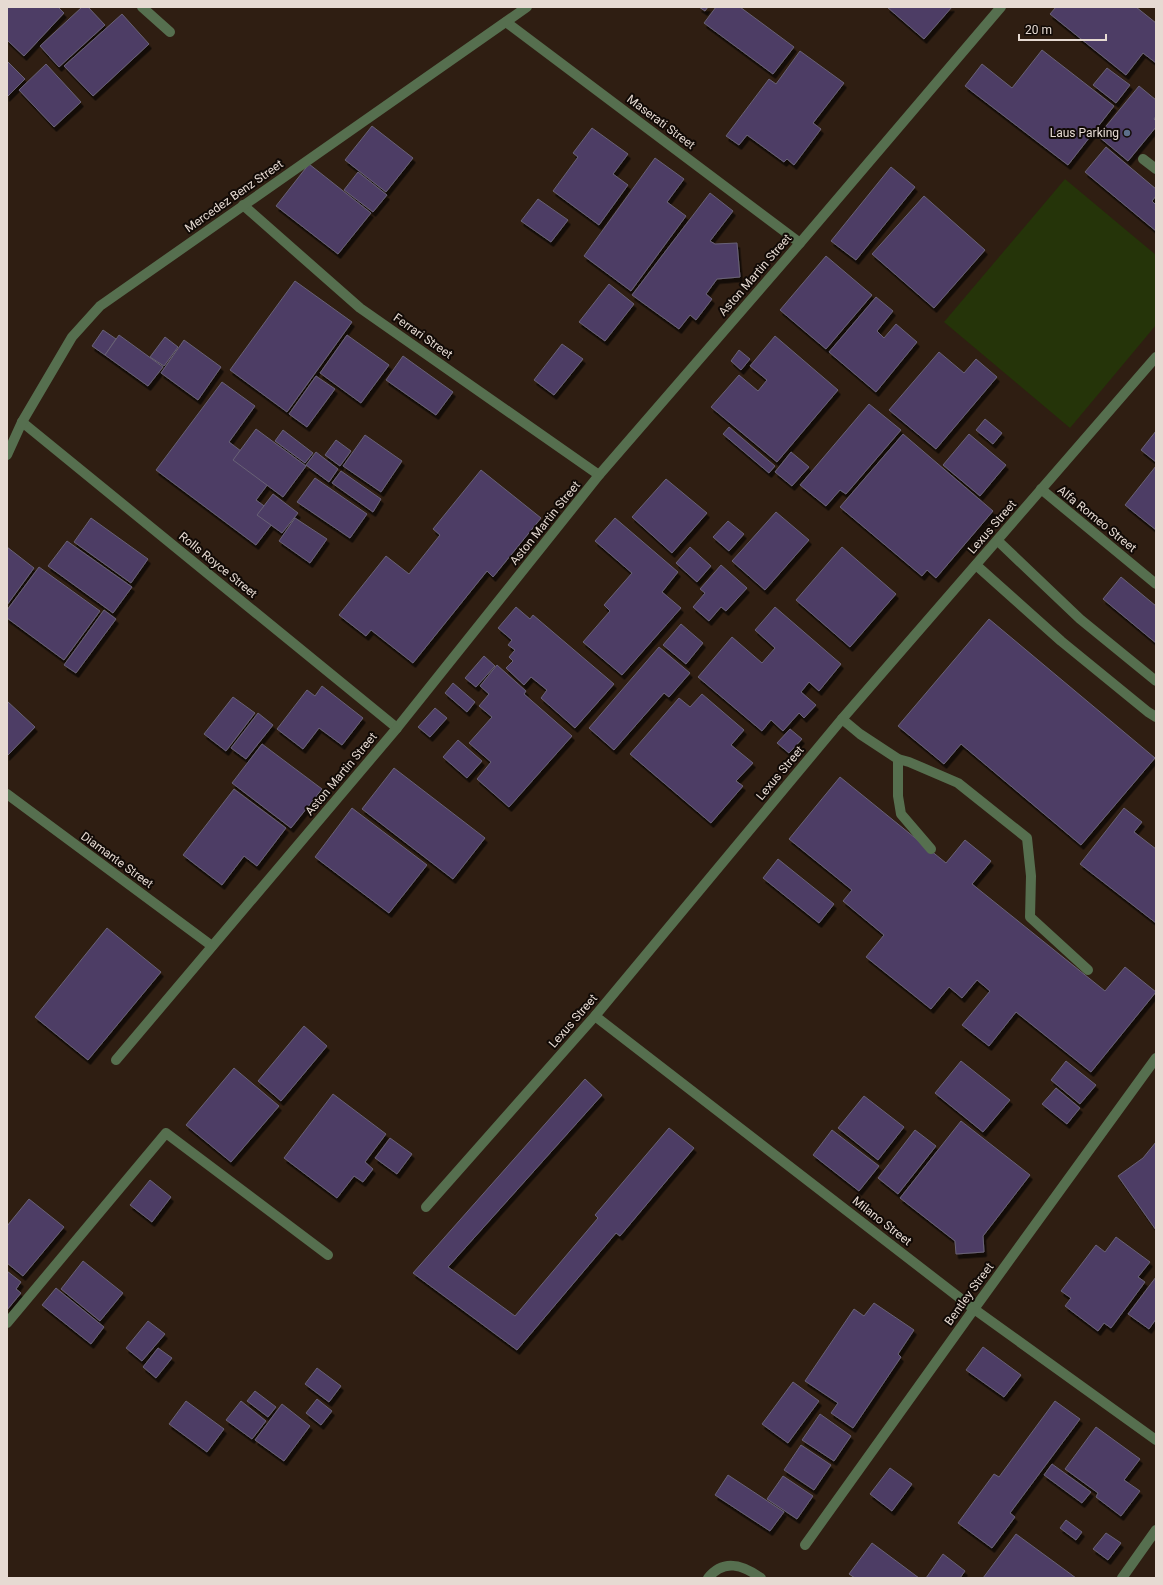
<svg xmlns="http://www.w3.org/2000/svg" width="1163" height="1585" viewBox="0 0 1163 1585" font-family="Roboto,sans-serif">
	<style>
		.green { fill: #253409 }
		.building { fill: #4d3d65; stroke: #696276; filter: url(#shadow) }
		.lines { fill: none; stroke-linecap: round; stroke-linejoin: round }
		.minor { stroke: #566f4f; stroke-width: 10 }
		.service-dot { fill: #5c6f8a; stroke: #110a06; stroke-width: 1.5 }
		.labels { text-anchor: middle; dominant-baseline: central; stroke-width: 4; stroke-linejoin: round; paint-order: stroke }
		.street-label { font-size: 12px; fill: #e6dad2; stroke: #110a06 }
		.poi-label { font-size: 12px; fill: #e6dad2; stroke: #110a06; text-anchor: end }
	</style>
	<defs>
		<filter id="shadow"><feDropShadow dx="2.5" dy="4.5" stdDeviation="0" flood-color="#0009"/></filter>
	</defs>
	<rect width="100%" height="100%" fill="#2f1e12"/>
	<polygon class="green" points="1065,179 1156,255 1156,325 1070,428 944,322"/>
	<g class="building">
		<polygon points="7,7 58,7 64,13 24,56 7,40"/>
		<polygon points="82,7 88,7 105,25 59,67 40,46"/>
		<polygon points="699,7 708,7 705,11"/>
		<polygon points="716,7 740,7 794,47 773,74 704,23"/>
		<polygon points="887,7 952,7 924,39"/>
		<polygon points="1056,7 1136,7 1156,23 1156,63 1143,53 1126,75 1050,14"/>
		<polygon points="122,14 149,44 93,96 64,66"/>
		<polygon points="1042,50 1114,106 1068,165 965,86 982,64 1012,88"/>
		<polygon points="800,51 844,83 813,123 821,129 794,165 787,159 784,162 747,135 739,145 726,136 769,79 776,84"/>
		<polygon points="7,61 25,79 7,97"/>
		<polygon points="46,64 81,102 54,127 19,90"/>
		<polygon points="1107,68 1130,85 1116,103 1093,85"/>
		<polygon points="1139,86 1156,100 1156,116 1154,119 1156,121 1156,127 1128,161 1098,136"/>
		<polygon points="372,126 413,158 386,192 345,160"/>
		<polygon points="592,128 628,154 613,174 628,185 599,225 553,191 578,157 573,153"/>
		<polygon points="1106,147 1156,189 1156,196 1152,201 1156,205 1156,231 1085,172"/>
		<polygon points="655,158 684,179 667,202 686,216 631,291 584,256"/>
		<polygon points="309,164 371,213 338,254 276,206"/>
		<polygon points="891,167 915,187 856,260 831,241"/>
		<polygon points="358,172 387,195 373,212 344,190"/>
		<polygon points="710,193 733,211 710,241 715,244 737,243 740,277 717,279 706,294 712,299 696,320 690,315 679,329 632,295"/>
		<polygon points="924,196 985,250 934,308 872,254"/>
		<polygon points="538,199 568,220 551,242 521,221"/>
		<polygon points="826,256 872,295 826,349 780,310"/>
		<polygon points="295,281 352,322 287,412 230,370"/>
		<polygon points="609,284 634,304 605,341 579,322"/>
		<polygon points="876,297 893,311 877,331 884,338 896,324 917,342 876,392 829,352"/>
		<polygon points="103,330 116,339 105,355 92,346"/>
		<polygon points="119,335 163,367 148,386 105,355"/>
		<polygon points="347,335 389,365 361,403 320,373"/>
		<polygon points="775,336 838,390 777,462 711,407 739,375 758,391 767,380 750,366"/>
		<polygon points="165,337 178,347 164,366 150,357"/>
		<polygon points="184,340 221,367 198,400 161,373"/>
		<polygon points="562,344 583,359 554,395 534,380"/>
		<polygon points="739,350 750,359 741,370 731,361"/>
		<polygon points="939,352 964,373 976,359 997,377 936,449 889,410"/>
		<polygon points="403,356 453,392 436,415 386,380"/>
		<polygon points="316,376 335,389 307,427 289,414"/>
		<polygon points="222,382 255,406 229,442 274,476 256,500 278,516 256,545 156,470"/>
		<polygon points="869,404 901,430 846,494 840,490 826,506 800,485"/>
		<polygon points="985,419 1002,433 993,444 976,430"/>
		<polygon points="729,427 775,466 769,473 723,434"/>
		<polygon points="256,429 306,466 283,497 233,460"/>
		<polygon points="283,430 313,453 305,463 275,441"/>
		<polygon points="1156,431 1156,462 1141,450"/>
		<polygon points="903,434 993,511 936,578 927,570 922,576 840,507"/>
		<polygon points="969,434 1006,465 980,496 943,465"/>
		<polygon points="365,435 402,461 381,492 343,466"/>
		<polygon points="336,440 351,451 340,466 325,455"/>
		<polygon points="316,452 338,469 329,482 306,465"/>
		<polygon points="791,452 809,467 792,486 775,472"/>
		<polygon points="1156,466 1156,530 1125,505"/>
		<polygon points="481,470 541,518 493,577 487,571 413,663 371,630 366,636 339,615 386,556 409,574 440,535 433,529"/>
		<polygon points="341,471 381,499 373,512 332,483"/>
		<polygon points="315,478 367,514 350,538 297,502"/>
		<polygon points="666,479 707,513 672,553 632,517"/>
		<polygon points="273,494 298,513 282,533 257,515"/>
		<polygon points="776,512 809,540 765,590 732,561"/>
		<polygon points="91,518 148,559 131,583 74,542"/>
		<polygon points="295,518 327,539 310,563 279,541"/>
		<polygon points="615,518 678,572 662,592 681,608 622,675 583,642 610,611 604,605 632,573 595,541"/>
		<polygon points="728,521 744,534 729,551 713,537"/>
		<polygon points="67,541 132,587 113,613 48,566"/>
		<polygon points="7,547 34,568 7,605"/>
		<polygon points="690,547 711,566 697,582 676,563"/>
		<polygon points="842,547 896,594 850,647 796,600"/>
		<polygon points="721,565 747,588 726,611 721,607 709,621 693,607 705,593 700,589"/>
		<polygon points="39,567 100,611 64,660 7,618 7,610"/>
		<polygon points="1121,577 1156,606 1156,643 1103,599"/>
		<polygon points="516,607 530,619 533,615 614,684 575,728 541,698 547,690 531,677 524,685 506,668 513,661 509,657 515,650 508,645 512,640 498,628"/>
		<polygon points="775,607 841,664 819,691 809,682 801,692 816,705 804,718 799,713 783,731 771,720 762,731 698,677 732,637 762,663 775,648 755,630"/>
		<polygon points="104,610 116,619 76,673 64,665"/>
		<polygon points="989,619 1155,758 1081,845 961,744 944,764 898,726"/>
		<polygon points="681,624 703,643 686,664 663,645"/>
		<polygon points="659,647 690,673 669,697 664,693 614,750 589,728"/>
		<polygon points="484,656 495,666 476,687 465,678"/>
		<polygon points="497,665 526,691 524,694 572,736 509,807 477,779 491,762 469,743 492,717 479,706 489,694 480,686"/>
		<polygon points="453,683 475,702 467,712 445,693"/>
		<polygon points="322,686 363,718 342,745 319,728 303,749 277,729 307,690 315,696"/>
		<polygon points="702,694 744,730 731,745 753,763 736,781 743,786 711,823 630,754 679,698 690,707"/>
		<polygon points="233,697 255,713 226,751 204,734"/>
		<polygon points="7,701 35,727 7,756"/>
		<polygon points="435,708 447,718 430,737 418,727"/>
		<polygon points="258,713 273,725 246,759 231,748"/>
		<polygon points="790,729 802,739 789,753 777,743"/>
		<polygon points="458,740 482,761 467,778 443,757"/>
		<polygon points="262,744 322,789 291,828 232,783"/>
		<polygon points="394,768 485,838 453,879 362,809"/>
		<polygon points="840,777 946,863 965,840 991,861 972,884 1105,991 1125,967 1156,992 1091,1072 1016,1012 989,1046 962,1025 990,991 977,980 962,998 949,987 931,1009 866,957 884,935 843,901 852,890 789,839"/>
		<polygon points="234,789 286,828 257,866 244,856 222,885 183,855"/>
		<polygon points="352,808 427,865 389,913 315,857"/>
		<polygon points="1124,808 1142,822 1134,832 1156,849 1156,923 1080,864"/>
		<polygon points="778,859 834,904 819,923 763,878"/>
		<polygon points="107,928 161,972 88,1060 35,1017"/>
		<polygon points="304,1026 327,1046 281,1101 258,1081"/>
		<polygon points="961,1061 1010,1100 983,1132 935,1093"/>
		<polygon points="1066,1061 1096,1085 1080,1104 1051,1080"/>
		<polygon points="234,1068 279,1106 231,1162 186,1125"/>
		<polygon points="585,1079 602,1095 448,1267 515,1316 598,1218 595,1215 669,1128 694,1148 620,1236 616,1233 517,1350 413,1273"/>
		<polygon points="1056,1088 1080,1108 1067,1124 1042,1104"/>
		<polygon points="333,1094 386,1134 365,1162 373,1169 363,1182 354,1176 337,1198 284,1158"/>
		<polygon points="864,1096 904,1127 878,1160 838,1128"/>
		<polygon points="961,1121 1030,1175 983,1236 984,1252 956,1254 955,1241 900,1198"/>
		<polygon points="832,1130 879,1166 859,1191 813,1155"/>
		<polygon points="915,1130 936,1146 898,1194 878,1178"/>
		<polygon points="390,1138 412,1154 397,1174 375,1158"/>
		<polygon points="1156,1142 1156,1230 1118,1176 1143,1158"/>
		<polygon points="150,1180 171,1197 152,1222 130,1205"/>
		<polygon points="29,1199 64,1227 23,1276 7,1263 7,1226"/>
		<polygon points="1116,1237 1150,1262 1138,1277 1145,1282 1111,1328 1104,1323 1098,1331 1065,1306 1071,1298 1061,1291 1096,1245 1105,1252"/>
		<polygon points="83,1261 123,1293 100,1321 61,1289"/>
		<polygon points="7,1271 21,1282 16,1289 21,1293 7,1310"/>
		<polygon points="1156,1277 1156,1319 1149,1329 1128,1314"/>
		<polygon points="56,1288 104,1327 91,1344 42,1305"/>
		<polygon points="874,1303 914,1330 898,1354 901,1357 853,1428 831,1413 838,1403 805,1381 854,1309 864,1316"/>
		<polygon points="148,1321 165,1334 142,1361 126,1348"/>
		<polygon points="983,1347 1021,1375 1004,1397 966,1370"/>
		<polygon points="158,1348 172,1358 156,1378 143,1367"/>
		<polygon points="317,1368 341,1386 329,1402 305,1384"/>
		<polygon points="793,1382 819,1401 788,1443 762,1424"/>
		<polygon points="255,1391 276,1407 268,1417 247,1401"/>
		<polygon points="317,1399 332,1411 321,1425 306,1413"/>
		<polygon points="186,1401 224,1429 207,1452 169,1424"/>
		<polygon points="241,1401 266,1421 252,1439 226,1420"/>
		<polygon points="1055,1401 1080,1419 1010,1513 1015,1517 992,1548 958,1523 994,1474 999,1477"/>
		<polygon points="282,1404 310,1426 284,1461 255,1440"/>
		<polygon points="820,1414 851,1436 834,1461 802,1440"/>
		<polygon points="1096,1427 1140,1459 1124,1480 1140,1491 1121,1516 1096,1497 1098,1493 1065,1469"/>
		<polygon points="801,1445 831,1465 814,1490 784,1470"/>
		<polygon points="1052,1464 1091,1492 1082,1503 1044,1475"/>
		<polygon points="890,1468 912,1484 892,1511 870,1494"/>
		<polygon points="728,1475 784,1512 770,1531 715,1495"/>
		<polygon points="783,1476 813,1496 797,1519 767,1499"/>
		<polygon points="1066,1520 1082,1532 1076,1540 1060,1528"/>
		<polygon points="1106,1533 1121,1543 1108,1560 1093,1549"/>
		<polygon points="1016,1534 1076,1578 983,1578"/>
		<polygon points="872,1543 919,1578 855,1578 849,1574"/>
		<polygon points="943,1554 965,1571 960,1578 926,1578"/>
	</g>
	<g class="lines">
		<g class="minor">
			<polyline points="142,7 170,32"/>
			<polyline points="506,22 800,243"/>
			<polyline points="1143,159 1156,169"/>
			<polyline points="243,205 360,308 599,475"/>
			<polyline points="22,422 397,728"/>
			<polyline points="7,455 22,422 72,337 100,306 527,7"/>
			<polyline points="1041,489 1156,584"/>
			<polyline points="998,541 1080,619 1156,681"/>
			<polyline points="976,565 1061,641 1148,712 1156,717"/>
			<polyline points="842,719 860,734 898,759 909,762 958,783 1027,838 1031,876 1030,917 1088,970"/>
			<polyline points="898,759 898,796 901,814 931,849"/>
			<polyline points="7,794 212,946"/>
			<polyline points="595,1016 974,1309 1156,1440"/>
			<polyline points="116,1060 397,728 599,475 800,243 1001,7"/>
			<polyline points="426,1207 595,1016 842,719 1156,357"/>
			<polyline points="7,1323 166,1133 328,1255"/>
			<polyline points="805,1545 974,1309 1156,1058"/>
			<path d="M708 1578C724 1558 743 1565 761 1578"/>
			<polyline points="1122,1578 1156,1530"/>
		</g>
	</g>
	<circle class="service-dot" cx="1127" cy="133" r="4"/>
	<g class="labels">
		<g class="street-label">
			<text transform="translate(661 122) rotate(37)">Maserati Street</text>
			<text transform="translate(234 196) rotate(-35)">Mercedez Benz Street</text>
			<text transform="translate(755 275) rotate(-49)">Aston Martin Street</text>
			<text transform="translate(423 336) rotate(35)">Ferrari Street</text>
			<text transform="translate(1097 519) rotate(39)">Alfa Romeo Street</text>
			<text transform="translate(545 523) rotate(-51)">Aston Martin Street</text>
			<text transform="translate(992 527) rotate(-49)">Lexus Street</text>
			<text transform="translate(218 565) rotate(39)">Rolls Royce Street</text>
			<text transform="translate(780 773) rotate(-50)">Lexus Street</text>
			<text transform="translate(341 774) rotate(-50)">Aston Martin Street</text>
			<text transform="translate(117 860) rotate(36)">Diamante Street</text>
			<text transform="translate(573 1021) rotate(-49)">Lexus Street</text>
			<text transform="translate(882 1221) rotate(38)">Milano Street</text>
			<text transform="translate(969 1294) rotate(-54)">Bentley Street</text>
		</g>
		<g class="poi-label">
			<text x="1119" y="133">Laus Parking</text>
		</g>
	</g>
	<rect width="1163" height="1585" fill="none" stroke="#e6dad2" stroke-width="16"/>
	<path d="M1019 34v6h87v-6" fill="none" stroke="#e6dad2" stroke-width="2"/>
	<text x="1025" y="34" font-size="12" fill="#e6dad2" stroke="#110a06" stroke-width="3" paint-order="stroke">20 m</text>
</svg>
